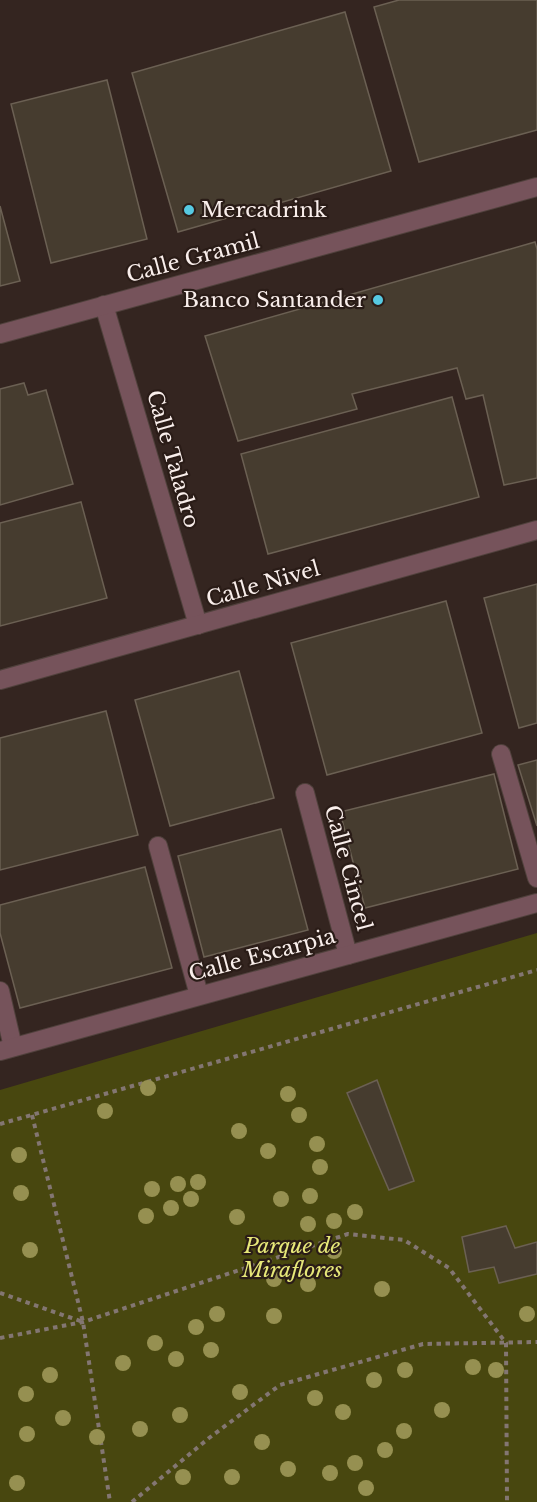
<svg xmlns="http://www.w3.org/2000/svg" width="537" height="1502" viewBox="0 0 537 1502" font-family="'Libre Baskerville',serif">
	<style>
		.green { fill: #48470f }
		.building { fill: #463c2f; stroke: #6b6053; stroke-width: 1.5 }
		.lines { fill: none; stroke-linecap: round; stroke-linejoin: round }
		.minor-casing { stroke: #50413c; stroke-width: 20 }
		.path { stroke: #837672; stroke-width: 4; stroke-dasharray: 4.5 4.5; stroke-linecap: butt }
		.minor { stroke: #76535b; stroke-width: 18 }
		.tree { fill: #969051 }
		.poi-dot { fill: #56c9e1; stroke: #2a1c17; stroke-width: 2 }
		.labels { text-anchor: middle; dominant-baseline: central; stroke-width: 4.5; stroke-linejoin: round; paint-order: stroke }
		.poi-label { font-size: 21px; fill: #f9eeeb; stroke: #2a1c17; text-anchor: start }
		.street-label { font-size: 21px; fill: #f9eeeb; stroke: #2a1c17 }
		.park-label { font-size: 21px; font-style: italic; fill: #e7e879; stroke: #2a1c17 }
	</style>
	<rect width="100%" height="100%" fill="#342520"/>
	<polygon class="green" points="537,933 537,1502 0,1502 0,1090"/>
	<g class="building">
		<polygon points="399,0 537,0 537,130 419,162 374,7"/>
		<polygon points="345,12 391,171 178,232 132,73"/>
		<polygon points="107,80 147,239 51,263 11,104"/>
		<polygon points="0,206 20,281 0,286"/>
		<polygon points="535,242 537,249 537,478 504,485 483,395 466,399 457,368 352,394 357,409 238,441 205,336"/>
		<polygon points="24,383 28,395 46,390 73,484 0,505 0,389"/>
		<polygon points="452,397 479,497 268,554 241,454"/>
		<polygon points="81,502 107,598 0,626 0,523"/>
		<polygon points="537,584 537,723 519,728 484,598"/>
		<polygon points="446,601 482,733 327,775 291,643"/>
		<polygon points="239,671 274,798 170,826 135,700"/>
		<polygon points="106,711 138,835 0,870 0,738"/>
		<polygon points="537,760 537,826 518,765"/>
		<polygon points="494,774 518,869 365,908 340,812"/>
		<polygon points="281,829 308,930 204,957 178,856"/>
		<polygon points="145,867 172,968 20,1008 0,933 0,905"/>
		<polygon points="377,1080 414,1181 389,1190 347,1093"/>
		<polygon points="506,1226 515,1248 537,1242 537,1274 499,1283 494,1267 469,1272 462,1237"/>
	</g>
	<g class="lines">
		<defs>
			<g id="minor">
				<polyline points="104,305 198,625"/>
				<polyline points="0,334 537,187"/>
				<polyline points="0,680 537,530"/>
				<polyline points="501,754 537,878"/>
				<polyline points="305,793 348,955"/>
				<polyline points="158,846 199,995"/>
				<polyline points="0,991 13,1047"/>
				<polyline points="0,1051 537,903"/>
			</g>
		</defs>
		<use href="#minor" class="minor-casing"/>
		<g class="path">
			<polyline points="32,1115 83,1322 110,1502"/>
			<polyline points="0,1124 537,970"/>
			<polyline points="0,1293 83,1322"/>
			<polyline points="0,1338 83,1322 348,1234 404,1240 449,1268 506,1343 507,1502"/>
			<polyline points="132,1502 209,1438 280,1385 423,1344 537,1342"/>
		</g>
		<use href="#minor" class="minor"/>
	</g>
	<g class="tree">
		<circle cx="148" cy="1088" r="8"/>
		<circle cx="288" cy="1094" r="8"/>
		<circle cx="105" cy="1111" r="8"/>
		<circle cx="299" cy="1115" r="8"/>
		<circle cx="239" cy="1131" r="8"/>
		<circle cx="317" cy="1144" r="8"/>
		<circle cx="268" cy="1151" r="8"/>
		<circle cx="19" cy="1155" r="8"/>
		<circle cx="320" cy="1167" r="8"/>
		<circle cx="198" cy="1182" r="8"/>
		<circle cx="178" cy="1184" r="8"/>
		<circle cx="152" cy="1189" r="8"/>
		<circle cx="21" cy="1193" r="8"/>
		<circle cx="310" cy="1196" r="8"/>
		<circle cx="191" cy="1199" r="8"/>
		<circle cx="281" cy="1199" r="8"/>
		<circle cx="171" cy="1208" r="8"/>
		<circle cx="355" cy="1212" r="8"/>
		<circle cx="146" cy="1216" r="8"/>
		<circle cx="237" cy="1217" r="8"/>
		<circle cx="334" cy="1221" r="8"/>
		<circle cx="308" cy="1224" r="8"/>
		<circle cx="30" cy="1250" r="8"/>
		<circle cx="334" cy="1251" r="8"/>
		<circle cx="274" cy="1279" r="8"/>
		<circle cx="308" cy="1284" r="8"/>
		<circle cx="382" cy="1289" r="8"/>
		<circle cx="217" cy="1314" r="8"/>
		<circle cx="527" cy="1314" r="8"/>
		<circle cx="274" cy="1316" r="8"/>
		<circle cx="196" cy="1327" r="8"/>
		<circle cx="155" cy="1343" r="8"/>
		<circle cx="211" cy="1350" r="8"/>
		<circle cx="176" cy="1359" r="8"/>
		<circle cx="123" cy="1363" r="8"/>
		<circle cx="473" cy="1367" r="8"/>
		<circle cx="405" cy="1370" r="8"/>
		<circle cx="496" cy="1370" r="8"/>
		<circle cx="50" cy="1375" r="8"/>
		<circle cx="374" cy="1380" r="8"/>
		<circle cx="240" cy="1392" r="8"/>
		<circle cx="26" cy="1394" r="8"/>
		<circle cx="315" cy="1398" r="8"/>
		<circle cx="442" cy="1410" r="8"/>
		<circle cx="343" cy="1412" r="8"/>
		<circle cx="180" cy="1415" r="8"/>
		<circle cx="63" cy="1418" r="8"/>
		<circle cx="140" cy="1429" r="8"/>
		<circle cx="404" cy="1431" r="8"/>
		<circle cx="27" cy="1434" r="8"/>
		<circle cx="97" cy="1437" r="8"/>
		<circle cx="262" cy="1442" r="8"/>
		<circle cx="385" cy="1450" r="8"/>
		<circle cx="355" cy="1463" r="8"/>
		<circle cx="288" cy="1469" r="8"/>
		<circle cx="330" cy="1473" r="8"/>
		<circle cx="183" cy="1477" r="8"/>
		<circle cx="232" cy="1477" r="8"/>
		<circle cx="17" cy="1483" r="8"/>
		<circle cx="366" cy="1488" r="8"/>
	</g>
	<g class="poi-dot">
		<circle cx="189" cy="210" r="6"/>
		<circle cx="378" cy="300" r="6"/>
	</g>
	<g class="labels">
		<g class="poi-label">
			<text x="201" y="210">Mercadrink</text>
			<text x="366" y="300" text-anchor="end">Banco Santander</text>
		</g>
		<g class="street-label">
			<text transform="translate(193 258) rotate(-15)">Calle Gramil</text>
			<text transform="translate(173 459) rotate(74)">Calle Taladro</text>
			<text transform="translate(263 584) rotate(-16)">Calle Nivel</text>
			<text transform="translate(348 868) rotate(75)">Calle Cincel</text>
			<text transform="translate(262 955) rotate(-15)">Calle Escarpia</text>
		</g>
		<g class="park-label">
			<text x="292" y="1246">Parque de<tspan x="292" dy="24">Miraflores</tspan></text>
		</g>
	</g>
</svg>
